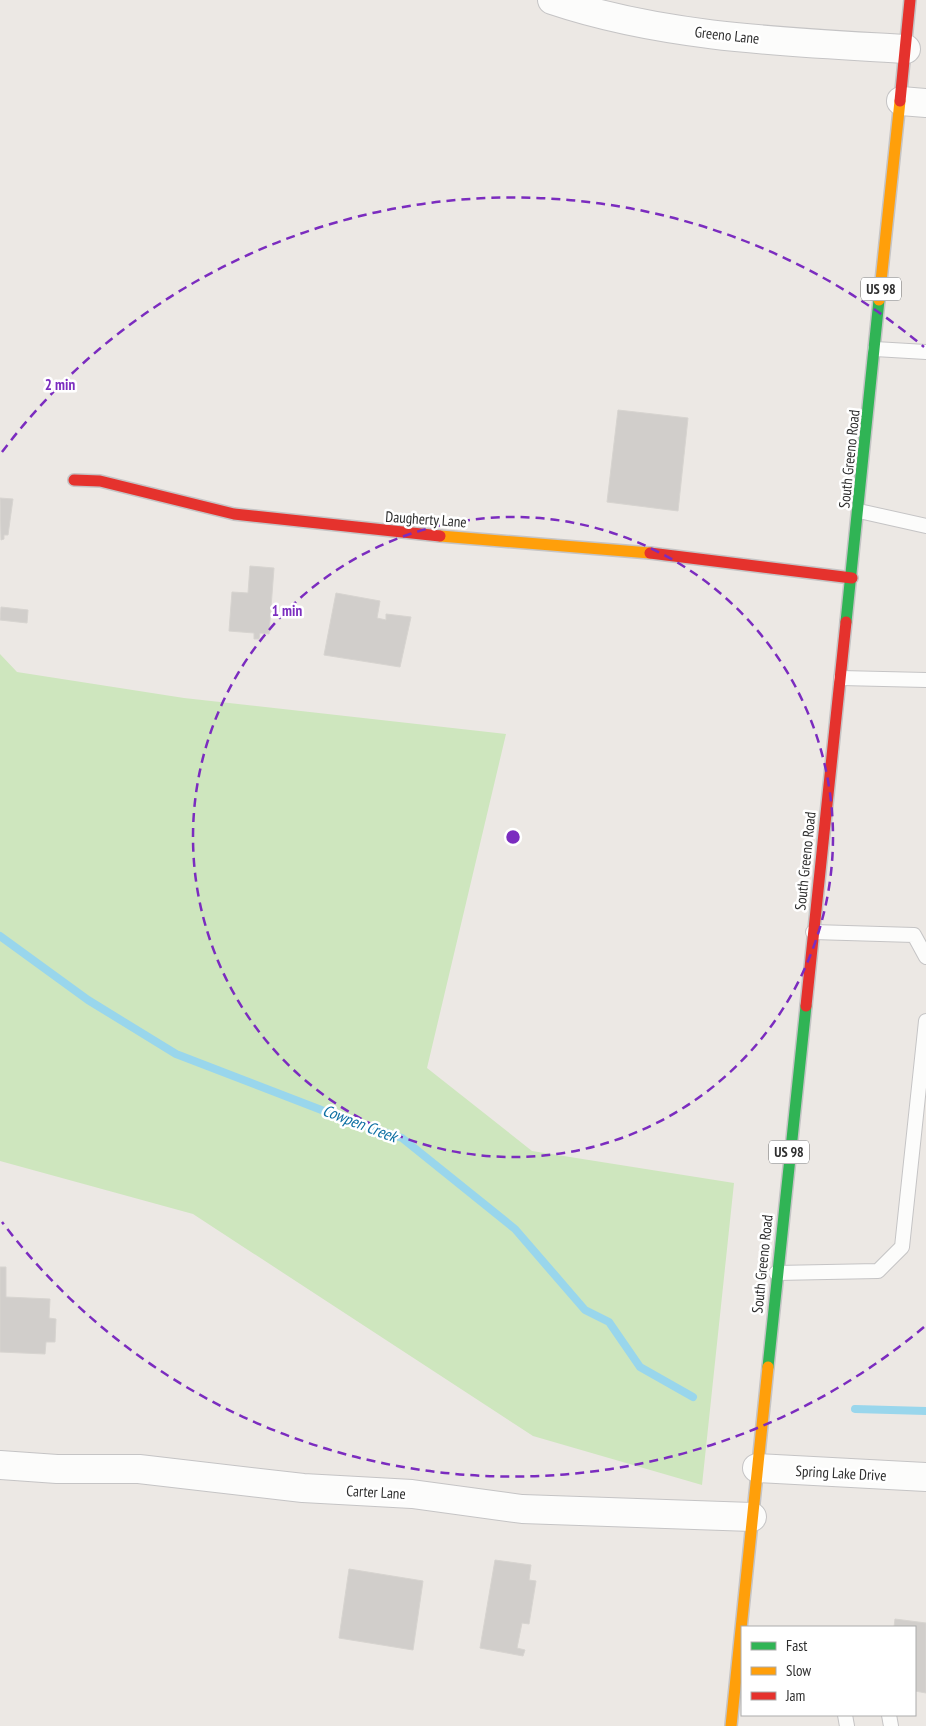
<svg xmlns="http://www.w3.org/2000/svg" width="926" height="1726" viewBox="0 0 926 1726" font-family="'PT Sans Narrow',sans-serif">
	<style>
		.green { fill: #cee6be }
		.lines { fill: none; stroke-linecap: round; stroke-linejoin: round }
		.stream { stroke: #99d6ec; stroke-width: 8 }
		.building { fill: #d1cecb; stroke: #d7d4d0 }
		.lane-casing { stroke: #c5c4c5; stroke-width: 16 }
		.street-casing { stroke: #c5c4c5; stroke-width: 30 }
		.fast-casing { stroke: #c5c4c5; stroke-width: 14 }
		.slow-casing { stroke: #c5c4c5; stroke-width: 14 }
		.jam-casing { stroke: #c5c4c5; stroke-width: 14 }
		.lane { stroke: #fcfcfb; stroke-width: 14 }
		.street { stroke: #fcfcfb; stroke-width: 28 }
		.fast { stroke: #30b455; stroke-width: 11 }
		.slow { stroke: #ff9f0a; stroke-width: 11 }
		.jam { stroke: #e5322d; stroke-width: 11 }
		.ring { fill: none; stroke: #7b2cbf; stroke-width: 2.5; stroke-dasharray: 9 6 }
		.labels { text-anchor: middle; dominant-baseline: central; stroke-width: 5; stroke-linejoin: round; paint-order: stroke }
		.shield { fill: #fff; stroke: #6d6d6d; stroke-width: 1 }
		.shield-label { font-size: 14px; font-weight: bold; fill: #2e2e2e }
		.street-label { font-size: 15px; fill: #2e2e2e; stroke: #fff }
		.water-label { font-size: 16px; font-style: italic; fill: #0d6fa3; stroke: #fff }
		.centre { fill: #7b2cbf; stroke: #fff; stroke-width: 2.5 }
		.ring-label { font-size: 15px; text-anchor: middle; font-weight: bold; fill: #7b2cbf; stroke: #fff; stroke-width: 5; stroke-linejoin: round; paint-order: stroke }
	</style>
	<rect width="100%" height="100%" fill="#ece8e4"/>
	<polygon class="green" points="0,654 17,672 184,698 506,734 427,1068 532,1151 734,1183 702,1485 533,1436 193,1214 0,1161"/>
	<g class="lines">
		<g class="stream">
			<polyline points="0,936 88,1000 176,1054 350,1121 402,1138 515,1229 585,1310 609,1322 640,1367 693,1397"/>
			<polyline points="855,1409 926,1411"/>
		</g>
	</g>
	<g class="building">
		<polygon points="618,410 688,418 678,511 607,502"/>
		<polygon points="0,498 13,499 8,535 4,535 4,539 1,540"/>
		<polygon points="250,566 274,568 269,634 260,633 259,639 254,639 254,633 229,631 232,592 248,593"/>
		<polygon points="336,593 380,601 377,618 386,620 386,614 411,617 400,667 324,655"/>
		<polygon points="1,607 28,610 27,623 0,620"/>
		<polygon points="0,1267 6,1267 6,1297 50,1299 49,1318 56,1319 55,1342 46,1342 45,1354 0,1352"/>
		<polygon points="495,1560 531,1565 529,1580 536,1581 529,1624 522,1623 517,1648 525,1650 523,1656 480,1648"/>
		<polygon points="349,1569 423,1581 413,1650 339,1638"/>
		<polygon points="895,1619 926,1623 926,1693 915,1691 915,1627 894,1627"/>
	</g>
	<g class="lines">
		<defs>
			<g id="lane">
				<polyline points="875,349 926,352"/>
				<polyline points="859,511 926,526"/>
				<polyline points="841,678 926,680"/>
				<polyline points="813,932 914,935 926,957"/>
				<polyline points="776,1273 878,1271 902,1247 926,1021"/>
				<polyline points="845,1715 847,1726"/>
				<polyline points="889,1715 891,1726"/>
			</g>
			<g id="street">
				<path d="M552 0C665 38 788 42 906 49"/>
				<polyline points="901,101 926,103"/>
				<polyline points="0,1465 57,1469 139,1469 303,1488 412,1494 522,1509 752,1517"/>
				<polyline points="757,1468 926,1477"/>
			</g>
			<g id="fast">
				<polyline points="846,622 879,300"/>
				<polyline points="768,1367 806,1006"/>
			</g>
			<g id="slow">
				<polyline points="879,300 900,101"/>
				<polyline points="440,536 650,553"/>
				<polyline points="731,1726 768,1367"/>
			</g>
			<g id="jam">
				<polyline points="900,101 910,0"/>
				<polyline points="74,480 100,481 234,514 440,536"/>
				<polyline points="650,553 852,578"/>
				<polyline points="806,1006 846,622"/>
			</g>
		</defs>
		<use href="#lane" class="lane-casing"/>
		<use href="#street" class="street-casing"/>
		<use href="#fast" class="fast-casing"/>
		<use href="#slow" class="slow-casing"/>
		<use href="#jam" class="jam-casing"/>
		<use href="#lane" class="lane"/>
		<use href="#street" class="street"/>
		<use href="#fast" class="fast"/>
		<use href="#slow" class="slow"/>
		<use href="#jam" class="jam"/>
	</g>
	<g class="ring">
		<circle cx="513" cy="837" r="320"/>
		<path d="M924 1327A640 640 0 0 1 2 1222M2 452A640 640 0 0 1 924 347"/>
	</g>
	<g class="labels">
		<g class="shield">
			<rect x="861" y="277.5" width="40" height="23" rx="4"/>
			<rect x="769" y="1140.5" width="40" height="23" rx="4"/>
		</g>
		<g class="shield-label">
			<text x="881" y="289">US 98</text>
			<text x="789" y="1152">US 98</text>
		</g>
		<g class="street-label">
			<text transform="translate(727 35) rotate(6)">Greeno Lane</text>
			<text transform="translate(849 459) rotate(-84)">South Greeno Road</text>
			<text transform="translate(426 519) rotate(4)">Daugherty Lane</text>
			<text transform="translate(805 861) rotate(-84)">South Greeno Road</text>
			<text transform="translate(762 1264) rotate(-84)">South Greeno Road</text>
			<text transform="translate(841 1473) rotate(3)">Spring Lake Drive</text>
			<text transform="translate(376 1492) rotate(3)">Carter Lane</text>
		</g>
		<g class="water-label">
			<text transform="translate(360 1123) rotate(21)">Cowpen Creek</text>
		</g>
	</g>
	<circle cx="513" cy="837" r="8" class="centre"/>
	<g class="ring-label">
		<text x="60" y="390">2 min</text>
		<text x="287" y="616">1 min</text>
	</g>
	<rect x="741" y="1626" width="175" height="90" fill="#ffffff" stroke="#ababab"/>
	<rect x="751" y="1642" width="25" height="8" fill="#30b455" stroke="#ababab"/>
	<text x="786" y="1651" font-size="15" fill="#2e2e2e">Fast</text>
	<rect x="751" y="1667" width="25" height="8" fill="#ff9f0a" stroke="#ababab"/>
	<text x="786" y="1676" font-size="15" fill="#2e2e2e">Slow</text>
	<rect x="751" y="1692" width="25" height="8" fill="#e5322d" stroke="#ababab"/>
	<text x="786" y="1701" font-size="15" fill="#2e2e2e">Jam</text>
</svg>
